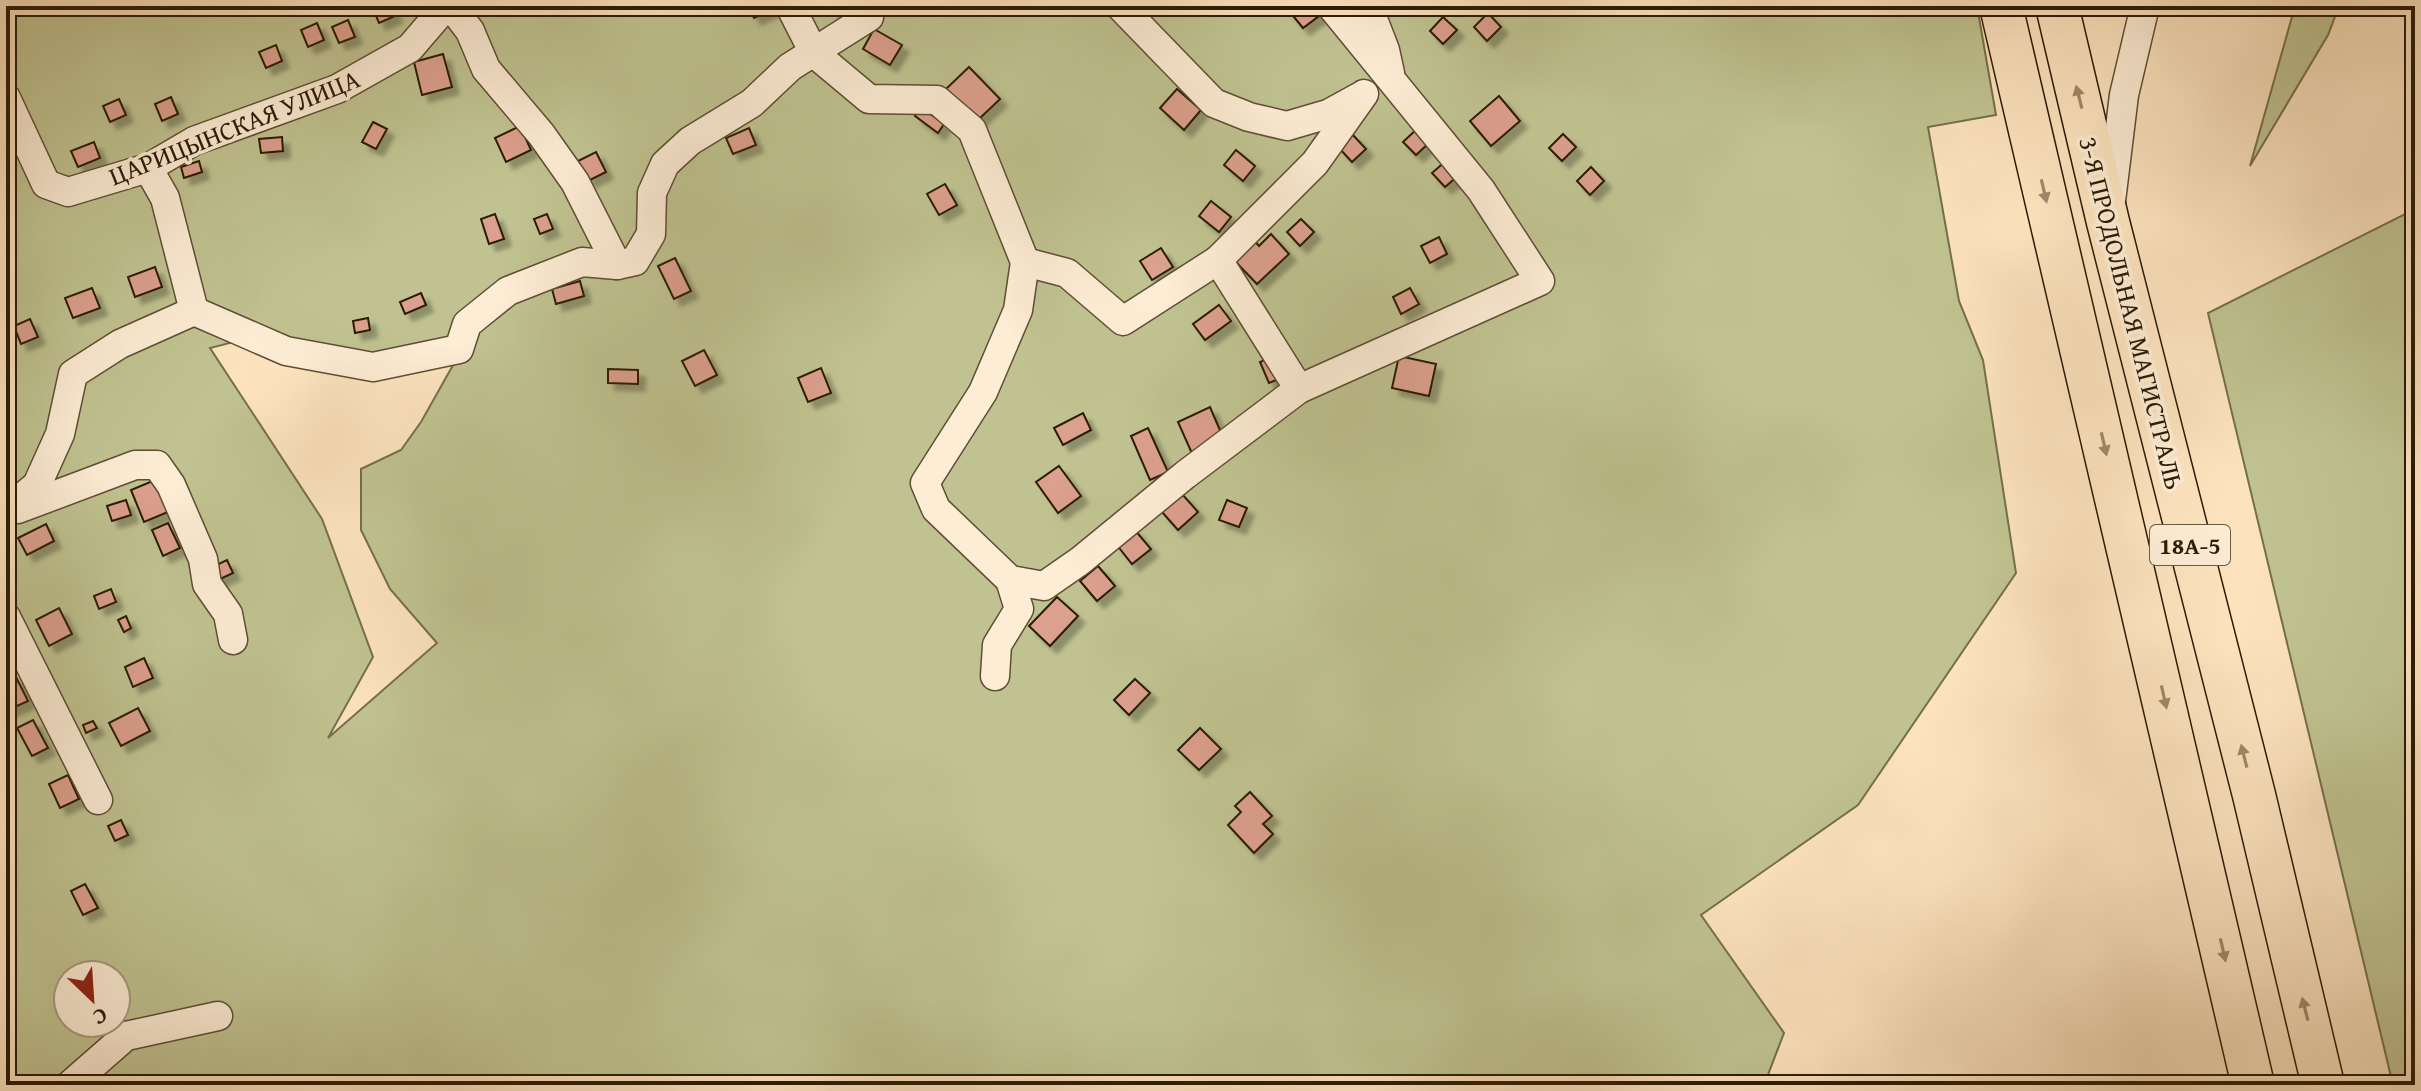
<svg xmlns="http://www.w3.org/2000/svg" width="2421" height="1091" viewBox="0 0 2421 1091" font-family="'Gentium Book Plus',serif">
	<style>
		.green { fill: #c0c391; stroke: #766f4c; stroke-width: 2; fill-rule: evenodd }
		.building { fill: #dca08e; stroke: #2b1b06; stroke-width: 2; filter: url(#shadow) }
		.lines { fill: none; stroke-linecap: round; stroke-linejoin: round }
		.minor-casing { stroke: #5f4d34; stroke-width: 31 }
		.highway-casing { stroke: #2b1b06; stroke-width: 45 }
		.minor { stroke: #fdedd5; stroke-width: 28 }
		.highway { stroke: #fce3be; stroke-width: 42 }
		.oneway { fill: #9e896b }
		.labels { text-anchor: middle; dominant-baseline: central; stroke-width: 7; stroke-linejoin: round; paint-order: stroke }
		.shield { fill: #fdedd5; stroke: #6a5a44; stroke-width: 2 }
		.shield-label { font-size: 24px; font-weight: bold; fill: #2b1b06 }
		.street-label { font-size: 26px; fill: #2b1b06; stroke: #fdedd5 }
	</style>
	<defs>
		<filter id="shadow"><feDropShadow dx="7" dy="7" stdDeviation="2" flood-color="#0004"/></filter>
	</defs>
	<rect width="100%" height="100%" fill="#fce3be"/>
	<filter id="stains"><feTurbulence type="fractalNoise" baseFrequency=".0025" numOctaves="4"/><feColorMatrix values="0 0 0 0 .2 0 0 0 0 .09 0 0 0 0 .02 0 0 0 .5 -.17"/></filter>
	<radialGradient id="worn" r=".72"><stop offset=".6" stop-color="#630" stop-opacity="0"/><stop offset="1" stop-color="#630" stop-opacity=".3"/></radialGradient>
	<g class="green">
		<path d="M6 6H1977L1996 115 1928 127 1959 301 1983 360 2016 573 1858 805 1701 915 1784 1033 1764 1085H6ZM237 341 359 376 457 358 421 422 401 450 361 469V530L390 589 437 643 328 738 373 657 322 519 210 348ZM68 975H116V1023H68Z"/>
		<polygon points="2295,6 2339,6 2328,35 2250,166"/>
		<polygon points="2415,209 2415,1085 2393,1085 2208,313"/>
	</g>
	<g class="building">
		<polygon points="372,6 391,6 395,16 379,23"/>
		<polygon points="748,6 774,6 775,8 754,18"/>
		<polygon points="830,6 850,6 834,14"/>
		<polygon points="1285,6 1317,6 1323,13 1303,28"/>
		<polygon points="1488,13 1501,27 1487,41 1474,27"/>
		<polygon points="1443,17 1457,30 1443,44 1430,31"/>
		<polygon points="348,20 355,37 339,43 332,27"/>
		<polygon points="317,23 324,40 308,47 301,30"/>
		<polygon points="874,29 902,45 890,65 863,49"/>
		<polygon points="276,45 282,61 266,68 259,52"/>
		<polygon points="443,54 452,87 422,95 414,62"/>
		<polygon points="969,67 1000,99 977,121 946,89"/>
		<polygon points="1177,89 1201,110 1184,130 1160,108"/>
		<polygon points="1499,96 1520,121 1491,146 1470,121"/>
		<polygon points="171,97 178,114 162,121 155,104"/>
		<polygon points="119,99 126,115 110,122 103,106"/>
		<polygon points="921,107 944,124 938,133 915,116"/>
		<polygon points="373,122 387,129 376,149 362,142"/>
		<polygon points="520,126 531,150 506,162 495,138"/>
		<polygon points="749,128 756,145 733,154 726,138"/>
		<polygon points="1418,128 1430,142 1416,155 1403,142"/>
		<polygon points="1563,134 1576,147 1562,161 1549,148"/>
		<polygon points="1353,135 1366,149 1352,162 1339,148"/>
		<polygon points="282,137 283,151 261,153 259,139"/>
		<polygon points="94,142 100,158 78,167 71,151"/>
		<polygon points="1236,150 1255,166 1243,181 1224,165"/>
		<polygon points="596,152 606,172 588,181 578,161"/>
		<polygon points="1447,160 1460,174 1445,187 1432,173"/>
		<polygon points="199,161 202,172 184,178 181,167"/>
		<polygon points="1591,167 1604,181 1590,195 1577,181"/>
		<polygon points="945,184 957,205 939,215 927,194"/>
		<polygon points="1211,201 1231,217 1219,232 1199,216"/>
		<polygon points="495,214 504,239 489,244 481,219"/>
		<polygon points="547,214 553,229 540,234 534,219"/>
		<polygon points="1301,219 1314,232 1300,246 1287,232"/>
		<polygon points="1271,234 1289,254 1257,284 1231,257 1252,238 1259,246"/>
		<polygon points="1439,237 1447,254 1430,263 1421,246"/>
		<polygon points="1161,248 1173,267 1152,280 1140,261"/>
		<polygon points="675,258 691,291 674,299 658,266"/>
		<polygon points="155,267 162,287 135,297 128,277"/>
		<polygon points="580,281 584,296 556,304 552,289"/>
		<polygon points="92,288 100,308 73,318 65,298"/>
		<polygon points="1410,288 1419,304 1401,314 1393,297"/>
		<polygon points="421,293 426,305 405,314 400,302"/>
		<polygon points="1219,305 1231,321 1205,340 1193,324"/>
		<polygon points="368,318 370,330 355,333 353,321"/>
		<polygon points="30,319 38,337 21,344 14,326"/>
		<polygon points="704,350 717,375 695,386 682,361"/>
		<polygon points="1399,356 1436,364 1429,396 1392,388"/>
		<polygon points="1272,357 1281,378 1269,383 1260,362"/>
		<polygon points="821,368 831,393 808,402 798,378"/>
		<polygon points="608,369 638,370 638,384 608,383"/>
		<polygon points="1210,407 1222,435 1194,458 1178,422"/>
		<polygon points="1083,413 1091,430 1063,445 1054,428"/>
		<polygon points="1148,428 1168,472 1150,480 1131,436"/>
		<polygon points="1059,466 1081,496 1058,513 1036,482"/>
		<polygon points="155,480 168,512 144,522 131,490"/>
		<polygon points="1182,494 1198,512 1178,530 1162,512"/>
		<polygon points="126,500 131,515 112,521 107,506"/>
		<polygon points="1227,500 1247,508 1239,527 1219,520"/>
		<polygon points="168,523 180,548 163,556 152,530"/>
		<polygon points="46,524 54,541 27,555 18,538"/>
		<polygon points="1134,529 1151,549 1132,564 1116,544"/>
		<polygon points="227,560 233,573 216,581 210,568"/>
		<polygon points="1098,566 1115,586 1097,601 1080,581"/>
		<polygon points="111,589 116,602 99,609 94,596"/>
		<polygon points="1057,597 1078,616 1050,646 1029,626"/>
		<polygon points="59,608 72,634 49,646 36,620"/>
		<polygon points="126,616 131,628 124,632 118,620"/>
		<polygon points="144,658 153,678 133,687 125,667"/>
		<polygon points="16,677 28,701 6,711 6,682"/>
		<polygon points="1135,679 1150,693 1129,715 1114,700"/>
		<polygon points="138,708 150,731 121,746 109,723"/>
		<polygon points="33,720 48,748 32,756 17,728"/>
		<polygon points="93,721 97,728 86,733 83,725"/>
		<polygon points="1200,728 1221,749 1199,770 1178,750"/>
		<polygon points="68,775 79,799 60,808 49,784"/>
		<polygon points="1250,792 1272,816 1263,824 1273,834 1254,853 1228,825 1241,812 1235,806"/>
		<polygon points="121,820 128,835 115,841 108,826"/>
		<polygon points="85,884 98,908 83,915 71,891"/>
	</g>
	<g class="lines">
		<defs>
			<g id="minor">
				<polyline points="451,6 470,31 486,69 541,134 575,182 617,265"/>
				<polyline points="790,6 814,53 869,99 937,100 972,130 1025,262 1018,310 983,392 925,483 936,509 1010,580 1044,586 1080,561 1185,475 1299,389 1540,281 1481,190 1331,6"/>
				<polyline points="1120,6 1214,103 1249,117 1287,126 1328,114 1359,97"/>
				<polyline points="1368,6 1385,50 1390,73"/>
				<polyline points="6,98 46,184 68,192 148,168 194,141 337,89 410,48 446,6"/>
				<polyline points="148,168 165,198 194,311"/>
				<polyline points="2111,201 2124,95 2145,6"/>
				<polyline points="1218,260 1299,389"/>
				<polyline points="1025,262 1067,273 1123,321 1218,260 1315,163 1364,94"/>
				<polyline points="18,509 135,465 157,465 171,485 203,559 207,584 228,614 233,640"/>
				<polyline points="6,511 37,485 60,434 73,374 120,344 194,311 286,351 373,367 459,349 467,324 508,291 582,262 617,265 635,261 651,234 652,193 665,164 690,141 752,103 790,67 869,17"/>
				<polyline points="6,617 98,800"/>
				<polyline points="995,676 997,645 1019,609 1010,580"/>
				<polyline points="70,1085 126,1036 218,1016"/>
			</g>
			<g id="highway">
				<polyline points="2001,6 2253,1085"/>
				<polyline points="2057,6 2108,222 2254,795 2323,1085"/>
			</g>
		</defs>
		<use href="#minor" class="minor-casing"/>
		<use href="#highway" class="highway-casing"/>
		<use href="#minor" class="minor"/>
		<use href="#highway" class="highway"/>
	</g>
	<defs><path id="oneway-solid" d="M-6-.8H1V-3.2L6.5 0L1 3.2V.8H-6Z" transform="scale(2)"/></defs>
	<g class="oneway">
		<use href="#oneway-solid" transform="translate(2079 97) rotate(-104)"/>
		<use href="#oneway-solid" transform="translate(2044 191) rotate(77)"/>
		<use href="#oneway-solid" transform="translate(2104 444) rotate(77)"/>
		<use href="#oneway-solid" transform="translate(2164 697) rotate(77)"/>
		<use href="#oneway-solid" transform="translate(2244 756) rotate(-104)"/>
		<use href="#oneway-solid" transform="translate(2223 950) rotate(77)"/>
		<use href="#oneway-solid" transform="translate(2305 1009) rotate(-104)"/>
	</g>
	<g class="labels">
		<rect class="shield" x="2150" y="525" width="80" height="40" rx="6"/>
		<g class="shield-label">
			<text x="2190" y="545">18А-5</text>
		</g>
		<g class="street-label">
			<text transform="translate(234 127) rotate(-22)">ЦАРИЦЫНСКАЯ УЛИЦА</text>
			<text transform="translate(2132 313) rotate(76)">3-Я ПРОДОЛЬНАЯ МАГИСТРАЛЬ</text>
		</g>
	</g>
	<rect width="2421" height="1091" fill="none" stroke="#fce3be" stroke-width="32"/>
	<rect x="8" y="8" width="2405" height="1075" fill="none" stroke="#2b1b06" stroke-width="4"/>
	<rect x="16" y="16" width="2389" height="1059" fill="none" stroke="#2b1b06" stroke-width="2"/>
	<g transform="translate(92 999) rotate(155)"><circle r="38" fill="#fdedd5" stroke="#a99982" stroke-width="2"/>
	<path d="M0-6L14 30L0 20L-14 30Z" fill="#8f2418"/>
	<text y="-12" font-size="22" font-weight="bold" text-anchor="middle" fill="#2b1b06">С</text>
	</g>
	<rect width="100%" height="100%" filter="url(#stains)"/>
	<rect width="100%" height="100%" fill="url(#worn)"/>
</svg>
